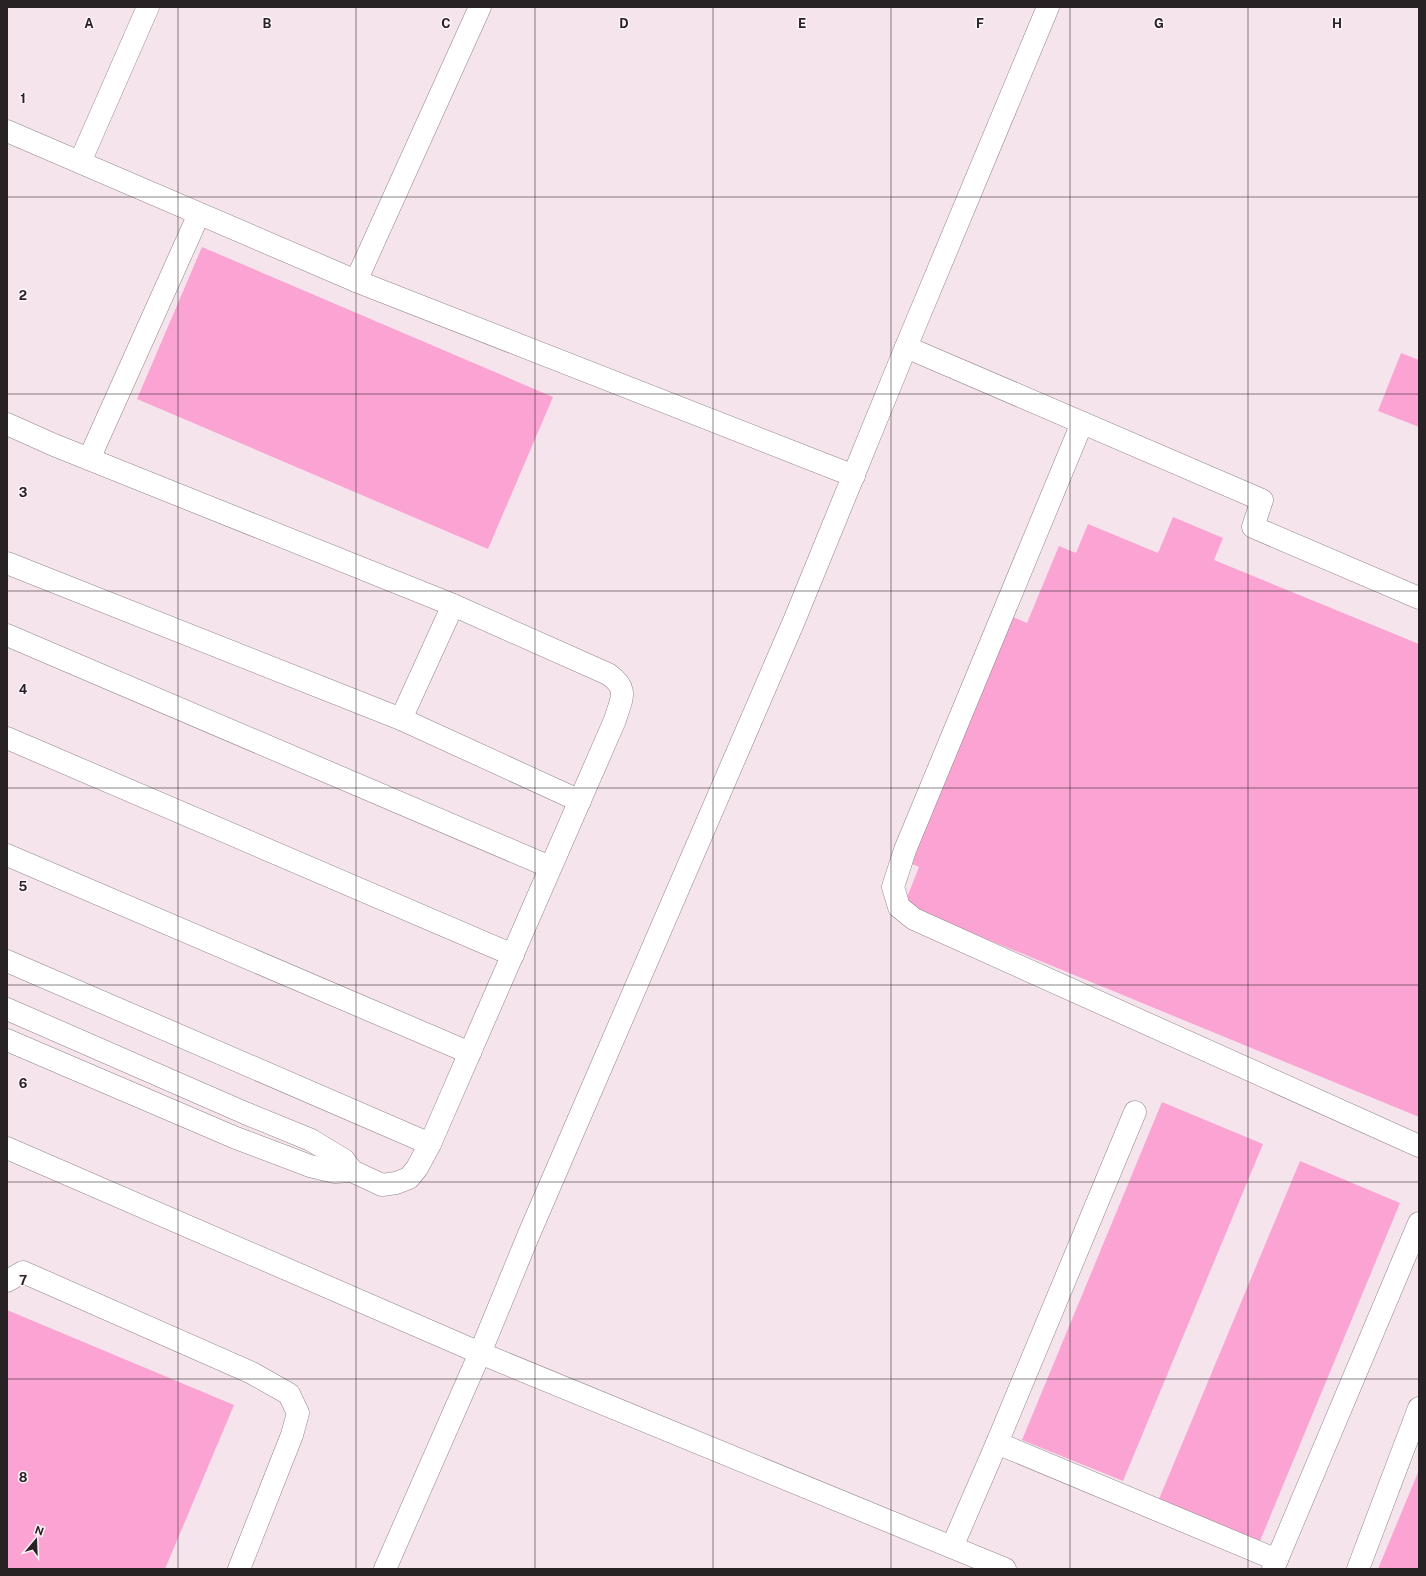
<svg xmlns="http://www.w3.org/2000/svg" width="1426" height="1576" viewBox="0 0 1426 1576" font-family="'Public Sans',sans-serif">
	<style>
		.building { fill: #fba4d3 }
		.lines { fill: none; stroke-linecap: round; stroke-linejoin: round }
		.minor-casing { stroke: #92838a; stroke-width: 23 }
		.minor { stroke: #fff; stroke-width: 22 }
		.grid { fill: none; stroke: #282225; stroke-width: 1; stroke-opacity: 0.55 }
		.grid-label { font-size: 13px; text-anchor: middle; font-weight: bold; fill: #282225; stroke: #fdf3f8; stroke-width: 3; stroke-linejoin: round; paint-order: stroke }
	</style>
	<rect width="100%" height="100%" fill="#f5e4ec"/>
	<g class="building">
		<polygon points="202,247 553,397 488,549 137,399"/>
		<polygon points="1401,353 1419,360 1419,427 1378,411"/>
		<polygon points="1173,517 1223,538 1214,560 1419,644 1419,1117 904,905 919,867 910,863 1011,616 1027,623 1059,546 1076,553 1088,524 1158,553"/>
		<polygon points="1162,1102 1263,1144 1123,1481 1022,1440"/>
		<polygon points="1300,1161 1400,1203 1260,1541 1159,1499"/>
		<polygon points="7,1310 234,1405 165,1569 7,1569"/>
		<polygon points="1419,1470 1419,1569 1378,1569"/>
	</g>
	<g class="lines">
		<defs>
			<g id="minor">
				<polyline points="7,131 356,281 854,476"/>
				<polyline points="80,162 148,7"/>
				<polyline points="356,281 480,7"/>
				<polyline points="906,347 1262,500 1253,527 1419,598"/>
				<polyline points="1082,423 905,850 893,887 899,907 914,919 1419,1146"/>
				<path d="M7 424 54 445 453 605 608 674C630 689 621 699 615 720L430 1144 417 1168 409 1178 396 1183 382 1185 352 1171 344 1160 311 1140 245 1113 7 1009"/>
				<polyline points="89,459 199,214"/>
				<polyline points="7,563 401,719 580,801"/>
				<polyline points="7,635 550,867"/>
				<polyline points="401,719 453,605"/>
				<polyline points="7,738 513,955"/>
				<polyline points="7,855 470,1053"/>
				<polyline points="7,961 430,1144"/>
				<polyline points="7,1040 236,1138 310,1166 335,1172 352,1171"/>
				<polyline points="7,1148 480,1353 1005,1569"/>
				<polyline points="7,1281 23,1272 252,1373 289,1394 298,1413 292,1435 239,1569"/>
				<polyline points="997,1443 1277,1560"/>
				<polyline points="952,1547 997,1443 1135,1112"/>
				<polyline points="385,1569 480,1353 529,1234 794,621 906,347 1048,7"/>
				<polyline points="1273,1569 1419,1223"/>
				<polyline points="1358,1569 1419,1408"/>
			</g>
		</defs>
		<use href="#minor" class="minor-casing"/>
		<use href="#minor" class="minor"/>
	</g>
	<path class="grid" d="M178 7V1569M356 7V1569M535 7V1569M713 7V1569M891 7V1569M1070 7V1569M1248 7V1569M7 197H1419M7 394H1419M7 591H1419M7 788H1419M7 985H1419M7 1182H1419M7 1379H1419"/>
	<g class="grid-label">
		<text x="89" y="28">A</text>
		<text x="267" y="28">B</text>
		<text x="446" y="28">C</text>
		<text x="624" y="28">D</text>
		<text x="802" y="28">E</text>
		<text x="980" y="28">F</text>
		<text x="1159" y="28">G</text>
		<text x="1337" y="28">H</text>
		<text x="23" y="103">1</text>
		<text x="23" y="300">2</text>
		<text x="23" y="497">3</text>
		<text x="23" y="694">4</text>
		<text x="23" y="891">5</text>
		<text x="23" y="1088">6</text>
		<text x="23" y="1285">7</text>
		<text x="23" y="1482">8</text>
	</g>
	<rect width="1426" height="1576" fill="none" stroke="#282225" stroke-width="16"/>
	<g transform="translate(36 1540) rotate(19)" stroke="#fdf3f8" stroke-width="3" paint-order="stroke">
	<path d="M0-3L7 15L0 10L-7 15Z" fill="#282225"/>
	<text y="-6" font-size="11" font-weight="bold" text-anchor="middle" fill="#282225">N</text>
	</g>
</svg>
